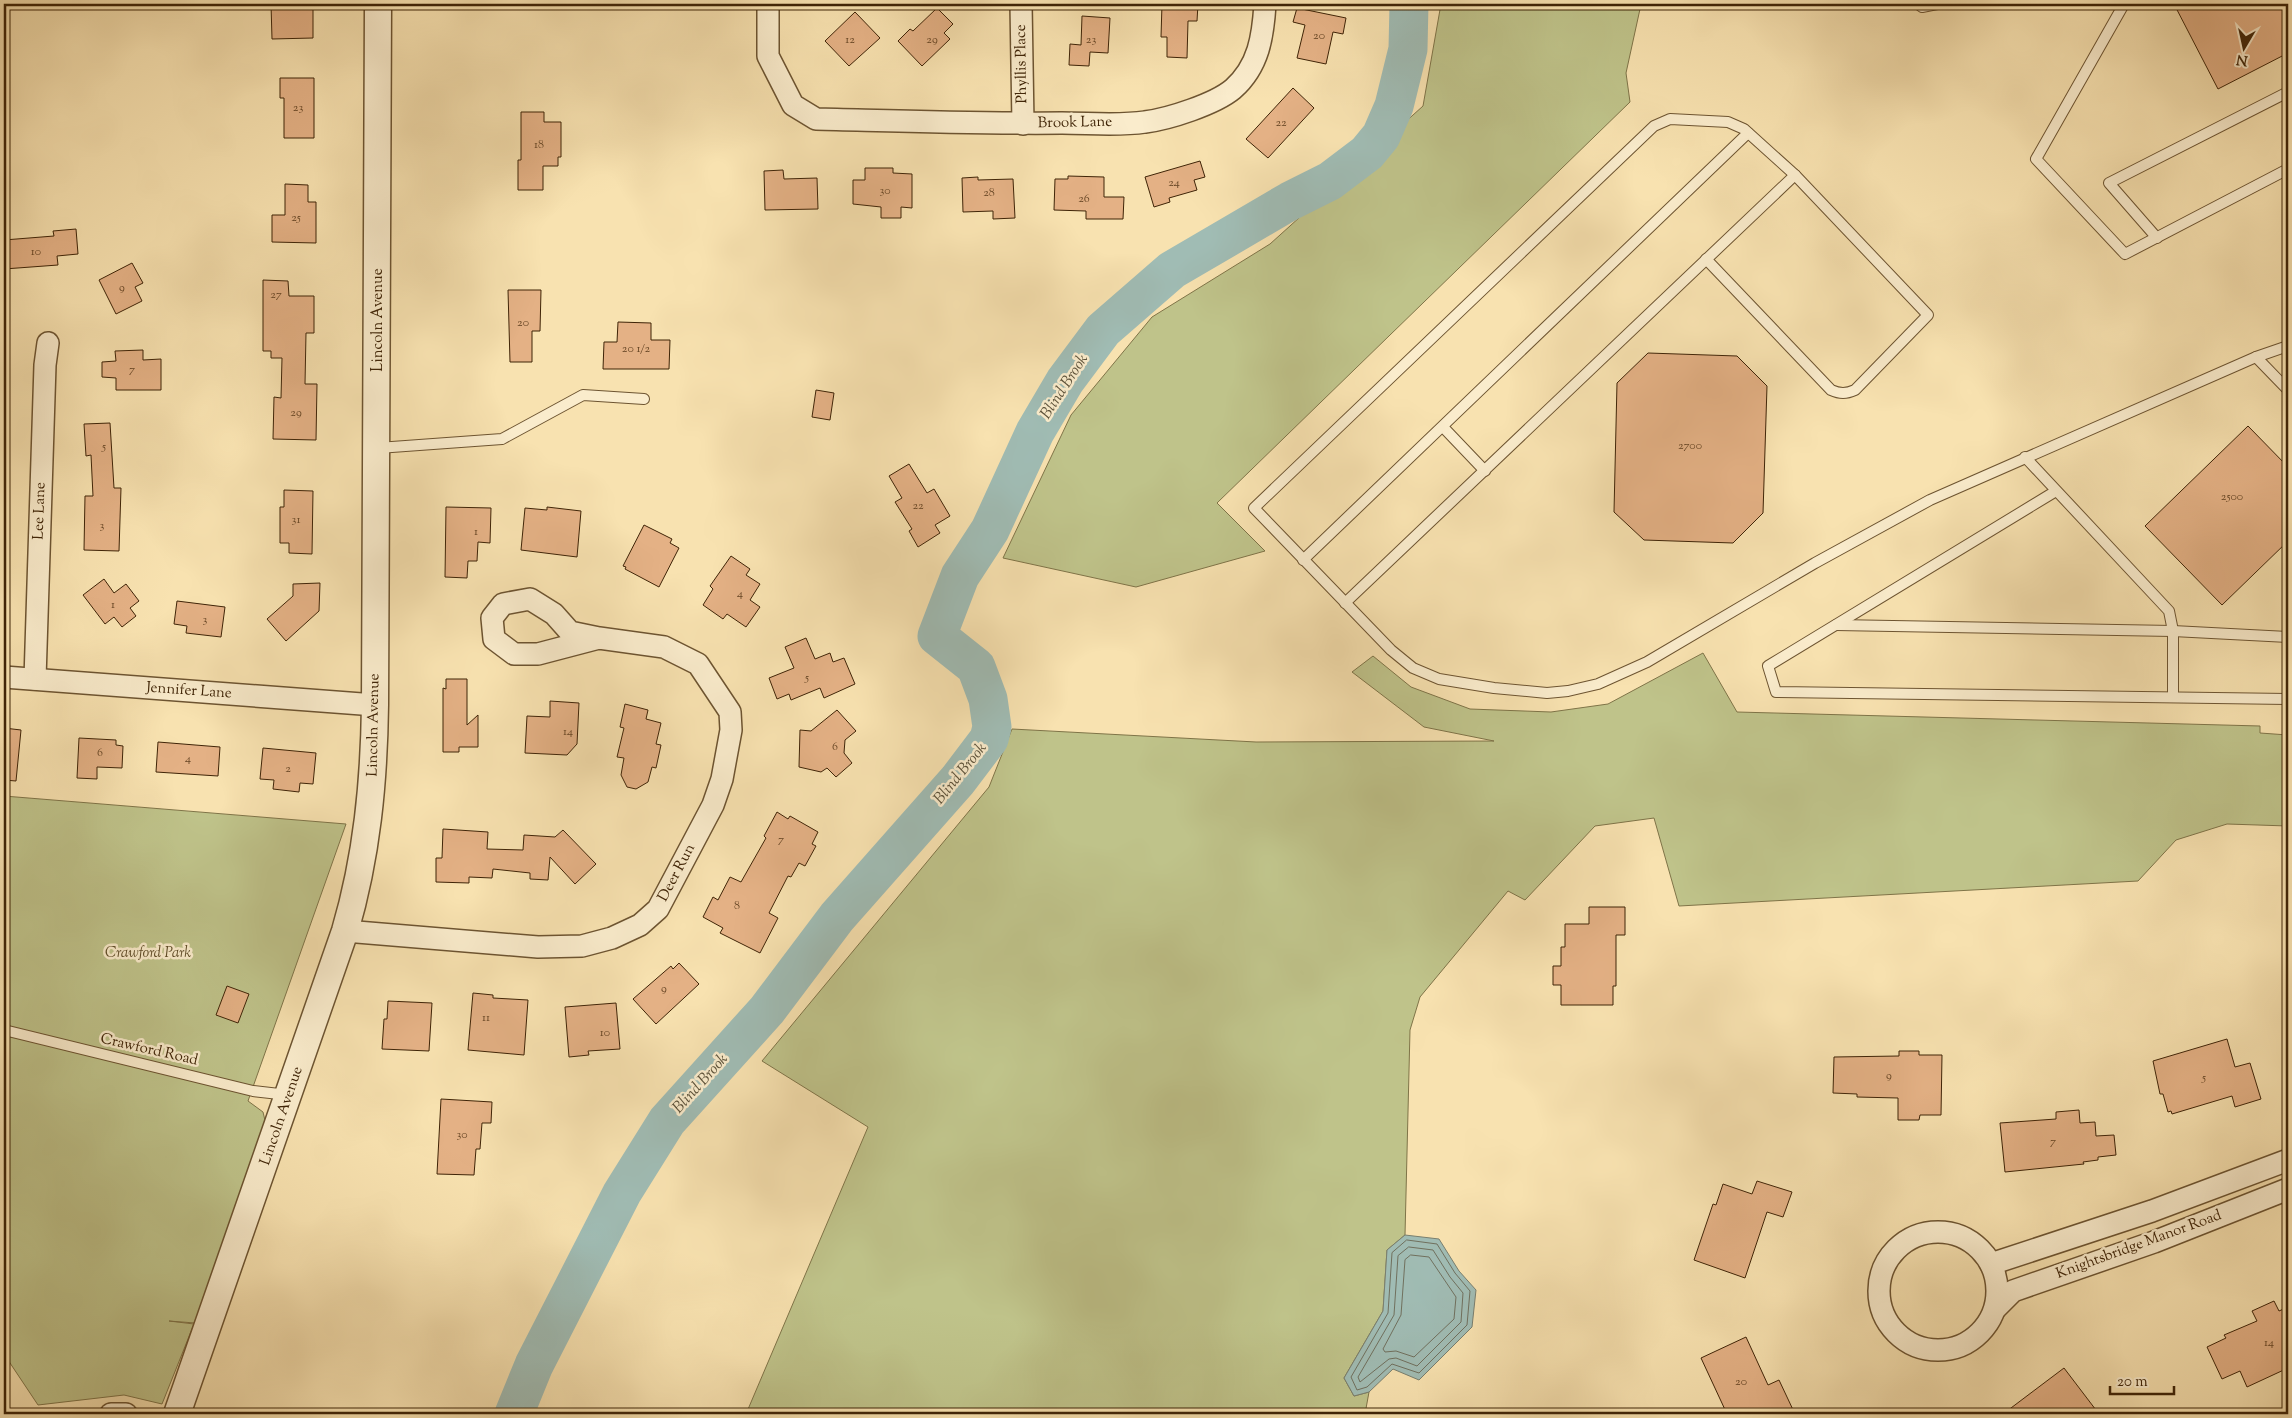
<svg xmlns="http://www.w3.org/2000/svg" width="2292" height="1418" viewBox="0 0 2292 1418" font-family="'Sorts Mill Goudy',serif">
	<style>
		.green { fill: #bfc38a; stroke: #7f7448 }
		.water { fill: #a0bcb4; stroke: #797f6f }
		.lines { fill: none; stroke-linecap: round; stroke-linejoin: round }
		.shore { stroke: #70705e; stroke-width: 1 }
		.river { stroke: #a0bcb4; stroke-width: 39 }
		.building { fill: #e4b185; stroke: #3f2407 }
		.service-casing { stroke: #6d5431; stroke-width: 12 }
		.minor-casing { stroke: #6d5431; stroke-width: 24 }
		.tertiary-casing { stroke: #6d5431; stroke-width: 29 }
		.service { stroke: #faeccc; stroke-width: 10 }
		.minor { stroke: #faeccc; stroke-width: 21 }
		.tertiary { stroke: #faeccc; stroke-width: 26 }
		.labels { text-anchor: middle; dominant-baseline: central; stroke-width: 5; stroke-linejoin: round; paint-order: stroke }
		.number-label { font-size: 12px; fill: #684726 }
		.street-label { font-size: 15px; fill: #3f2407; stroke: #faeccc }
		.park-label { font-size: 15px; font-style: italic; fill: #5f4c28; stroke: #faeccc }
		.water-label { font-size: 16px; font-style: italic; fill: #5c523b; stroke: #faeccc }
	</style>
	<rect width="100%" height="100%" fill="#f8e2b0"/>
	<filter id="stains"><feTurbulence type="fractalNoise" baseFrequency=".004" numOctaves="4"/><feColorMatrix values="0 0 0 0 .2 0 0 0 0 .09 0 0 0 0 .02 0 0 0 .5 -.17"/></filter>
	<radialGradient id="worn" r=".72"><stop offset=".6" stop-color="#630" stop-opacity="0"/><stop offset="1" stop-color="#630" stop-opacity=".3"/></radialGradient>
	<g class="green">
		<polygon points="1441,4 1635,4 1640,9 1626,73 1630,102 1217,503 1265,551 1136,587 1003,558 1071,415 1152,317 1270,244 1423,106"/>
		<polygon points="1703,653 1737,712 2260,726 2260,733 2288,735 2288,826 2227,824 2176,840 2138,881 1679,906 1654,818 1595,826 1525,900 1508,891 1420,997 1410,1030 1405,1235 1387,1250 1383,1311 1344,1378 1354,1396 1369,1392 1365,1414 746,1414 868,1127 762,1061 989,787 1012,729 1256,742 1494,741 1424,727 1352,672 1373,656 1411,687 1470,709 1551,712 1608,704"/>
		<polygon points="4,796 346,824 248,1101 263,1112 267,1129 195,1323 169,1321 194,1324 162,1404 124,1395 38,1405 4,1354"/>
	</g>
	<polygon class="water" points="1405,1235 1439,1239 1459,1271 1476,1290 1472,1327 1419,1380 1393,1369 1369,1392 1354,1396 1344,1378 1383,1311 1387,1250"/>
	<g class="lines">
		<g class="shore">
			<polygon points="1407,1240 1437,1244 1455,1273 1470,1291 1467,1325 1419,1373 1392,1364 1367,1387 1357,1390 1351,1377 1388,1313 1392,1253"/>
			<polygon points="1409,1247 1433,1250 1450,1277 1463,1293 1461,1322 1417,1366 1396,1358 1389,1359 1360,1382 1358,1377 1394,1315 1398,1256"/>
			<polygon points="1411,1255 1429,1257 1456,1297 1454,1319 1414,1357 1396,1351 1385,1352 1383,1349 1401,1315 1405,1260"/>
		</g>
		<polyline class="river" points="514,1414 534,1365 622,1193 667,1121 767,1010 837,917 958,780 989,739 992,727 988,699 976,667 937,636 960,576 990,530 1035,432 1065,381 1103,330 1172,270 1290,201 1330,181 1367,153 1381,136 1394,106 1408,49 1409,4"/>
	</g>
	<g class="building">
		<polygon points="271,4 313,4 313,38 272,39"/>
		<polygon points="1162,4 1198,4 1197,21 1188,21 1187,58 1167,57 1167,37 1161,37"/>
		<polygon points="2174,4 2288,4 2288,53 2218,89"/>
		<polygon points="937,8 953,24 944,33 950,39 922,66 898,41 910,29 913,31"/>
		<polygon points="1297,8 1346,18 1343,34 1333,32 1326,64 1297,58 1305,25 1293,22"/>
		<polygon points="855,12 880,38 849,66 825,41"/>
		<polygon points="1082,16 1110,18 1108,53 1090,52 1089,66 1069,65 1070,44 1081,45"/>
		<polygon points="280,78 314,78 314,138 284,138 284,98 280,98"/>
		<polygon points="1293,88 1314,108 1268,158 1246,139"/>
		<polygon points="521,112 544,112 544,122 561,122 561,157 558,157 558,166 543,166 543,190 518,190 518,160 521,160"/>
		<polygon points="1200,161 1205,177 1194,180 1197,190 1169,198 1170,202 1154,207 1145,177"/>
		<polygon points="865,168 893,168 893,173 912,174 912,208 901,207 901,218 881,218 881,207 853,204 853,180 865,180"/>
		<polygon points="783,170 784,179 817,178 818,209 765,210 764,171"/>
		<polygon points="1068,176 1104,177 1104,197 1124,197 1123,219 1086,219 1086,211 1054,210 1055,179 1068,179"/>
		<polygon points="978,177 978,180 1013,179 1015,218 993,219 993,211 963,212 962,178"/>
		<polygon points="285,184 308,185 308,202 316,202 316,243 272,242 272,215 285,215"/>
		<polygon points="76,229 78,254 57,256 58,265 4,269 4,240 54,236 53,231"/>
		<polygon points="132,263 143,283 135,287 142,301 116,314 99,280"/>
		<polygon points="263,280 288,281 289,296 314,296 314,333 306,333 305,384 317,384 316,440 273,439 274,397 281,398 282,358 271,358 271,351 263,351"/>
		<polygon points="508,290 541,290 540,331 532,331 532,362 510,362"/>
		<polygon points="618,322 651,323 651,340 670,340 669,369 603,369 604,342 617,342"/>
		<polygon points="143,350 143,360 161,359 161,390 116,390 116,378 102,377 102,362 116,361 115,351"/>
		<polygon points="1648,353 1737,356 1767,386 1763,513 1733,543 1644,540 1614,512 1617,383"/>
		<polygon points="816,390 834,393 830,420 812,417"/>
		<polygon points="110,423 114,488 121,488 119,551 84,550 85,496 93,496 91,455 86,456 84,424"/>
		<polygon points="2248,426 2288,467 2288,541 2222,605 2145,526"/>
		<polygon points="909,464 927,493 934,489 950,516 935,525 940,533 918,547 909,531 912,529 895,502 902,498 889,476"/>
		<polygon points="284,490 313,491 312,554 289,553 289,543 280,543 280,507 284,507"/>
		<polygon points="446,507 491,508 490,543 478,542 477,561 468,561 467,578 445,577"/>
		<polygon points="547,507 581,511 577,557 521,550 525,508 547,510"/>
		<polygon points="644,525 672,539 670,543 679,548 659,587 625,569 626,567 623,566"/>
		<polygon points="731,556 750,569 746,575 760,584 750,600 760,607 746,627 727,614 723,619 703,605 713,589 710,586"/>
		<polygon points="104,579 114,593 126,584 139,601 130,608 136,616 122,627 114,617 105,624 83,595"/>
		<polygon points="320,583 319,611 286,641 267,619 293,596 293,584"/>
		<polygon points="177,601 225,607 221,637 186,633 187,626 174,624"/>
		<polygon points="806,638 815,659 830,653 833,662 844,658 855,684 824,698 820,688 791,700 789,694 777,699 769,678 794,668 785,647"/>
		<polygon points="446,679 467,679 467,725 478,715 478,747 459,747 459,752 443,752 443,688 446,689"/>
		<polygon points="550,701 579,703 577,744 567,755 525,753 527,716 550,717"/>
		<polygon points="625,704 648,710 646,719 661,723 656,744 661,745 656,768 652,767 648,782 636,789 627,787 621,775 624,758 617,757 624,728 620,727"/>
		<polygon points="837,710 856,731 845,740 844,753 852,763 836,777 827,768 821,772 799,767 800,730 811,731"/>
		<polygon points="4,728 21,730 16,781 4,780"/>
		<polygon points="79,738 116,740 116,745 123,746 122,768 97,767 97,779 77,778"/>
		<polygon points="158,742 220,747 218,776 156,772"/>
		<polygon points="263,748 316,753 313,784 300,783 299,792 273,789 274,780 260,779"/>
		<polygon points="777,812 788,819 790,816 818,832 812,844 816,846 805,866 799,863 791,877 788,876 769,913 778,918 760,953 720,933 723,928 703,917 713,897 718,900 730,877 741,882 766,838 764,836"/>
		<polygon points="443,829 488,832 487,849 523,850 524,835 555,837 563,830 596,864 575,884 550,857 548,880 530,879 530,873 493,869 492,878 469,877 469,883 436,882 436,858 442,858"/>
		<polygon points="1589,907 1625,907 1625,935 1616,935 1616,986 1613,986 1613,1005 1561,1005 1561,985 1553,985 1553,966 1561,966 1561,947 1565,947 1565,924 1589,924"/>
		<polygon points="679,963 699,984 656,1024 633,999 671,966 673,969"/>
		<polygon points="227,986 249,994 238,1023 216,1015"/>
		<polygon points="473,993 493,995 493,998 528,1000 524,1055 468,1050"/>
		<polygon points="388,1001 432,1003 429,1051 382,1049 384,1019 387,1019"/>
		<polygon points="616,1003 620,1049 588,1051 589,1055 569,1057 565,1007"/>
		<polygon points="2227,1039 2235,1067 2250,1063 2261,1099 2235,1107 2232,1096 2172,1114 2171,1111 2168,1112 2163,1094 2160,1094 2153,1061"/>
		<polygon points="1899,1051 1919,1051 1919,1055 1942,1055 1941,1115 1920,1115 1919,1120 1898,1120 1898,1098 1857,1097 1857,1094 1833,1093 1834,1057 1899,1056"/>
		<polygon points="441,1099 492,1102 491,1123 482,1123 480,1149 476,1149 474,1175 437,1174"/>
		<polygon points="2079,1110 2080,1123 2095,1122 2096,1136 2114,1135 2116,1155 2098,1157 2098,1160 2083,1162 2084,1164 2005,1172 2000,1123 2056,1119 2056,1112"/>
		<polygon points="1757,1181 1792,1192 1783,1217 1767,1212 1745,1278 1694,1260 1713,1204 1716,1205 1723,1184 1752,1194"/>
		<polygon points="2274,1301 2279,1311 2288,1307 2288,1368 2247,1387 2240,1371 2222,1379 2207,1347 2226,1338 2224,1335 2257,1321 2252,1311"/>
		<polygon points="1746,1337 1768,1385 1779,1380 1795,1414 1727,1414 1701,1358"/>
		<polygon points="2064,1368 2099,1414 2003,1414"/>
	</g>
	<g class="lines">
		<defs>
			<g id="service">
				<polyline points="1918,4 1922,7 1937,4"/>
				<polyline points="2124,4 2036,159 2125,254 2288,169"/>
				<polyline points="2157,238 2109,183 2288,92"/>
				<path d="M1706 259 1831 390C1840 394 1846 394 1855 390L1928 315 1795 175 1744 129 1728 122 1670 119 1654 126 1254 508 1391 650 1413 668 1439 679 1494 688 1547 693 1568 691 1598 684 1647 662 1815 563 1930 500 2256 357 2288 346"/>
				<polyline points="2256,357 2288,390"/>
				<polyline points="1443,427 1485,471"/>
				<polyline points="378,448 502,439 583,395 644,399"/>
				<polyline points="2025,457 2169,611 2173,631 2173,697"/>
				<polyline points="2056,491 1768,666 1776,692 2288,699"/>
				<polyline points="1303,560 1748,133"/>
				<polyline points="1345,603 1795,175"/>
				<polyline points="1836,625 2173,631 2288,637"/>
				<polyline points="4,1030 253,1091 288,1095"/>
			</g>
			<g id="minor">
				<path d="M768 4V56L793 105 816 119C898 121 980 124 1062 123 1089 123 1118 126 1145 122 1169 119 1215 104 1233 89 1259 66 1263 36 1265 4"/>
				<polyline points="1021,4 1023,124"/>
				<polyline points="4,677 375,705"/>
				<polyline points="35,679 45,365 48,343"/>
				<polyline points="345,931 538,947 582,946 612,938 640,925 658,909 713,805 722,779 731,730 730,712 698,664 664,647 599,638 538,654 514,654 494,639 492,618 503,604 530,599 554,614 570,632 599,638"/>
				<circle cx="1938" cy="1291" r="59"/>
				<polyline points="1991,1264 2152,1211 2288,1160"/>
				<polyline points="1995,1309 2013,1291 2154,1242 2288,1189"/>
				<polyline points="111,1414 126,1414"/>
			</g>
			<path id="tertiary" d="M177 1414 345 931C367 856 374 782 375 705L378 4"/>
		</defs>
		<use href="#service" class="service-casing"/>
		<use href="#minor" class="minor-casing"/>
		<use href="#tertiary" class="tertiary-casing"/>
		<use href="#service" class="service"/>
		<use href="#minor" class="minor"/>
		<use href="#tertiary" class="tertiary"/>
	</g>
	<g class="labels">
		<g class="number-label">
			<text x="1319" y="36">20</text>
			<text x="850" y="40">12</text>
			<text x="932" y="40">29</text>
			<text x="1091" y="40">23</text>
			<text x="298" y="108">23</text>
			<text x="1281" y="123">22</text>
			<text x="539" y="145">18</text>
			<text x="1174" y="183">24</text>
			<text x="885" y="191">30</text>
			<text x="989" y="193">28</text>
			<text x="1084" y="199">26</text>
			<text x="296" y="218">25</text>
			<text x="36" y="252">10</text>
			<text x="122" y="288">9</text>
			<text x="276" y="295">27</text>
			<text x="523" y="323">20</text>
			<text x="636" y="349">20 1/2</text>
			<text x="132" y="370">7</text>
			<text x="296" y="413">29</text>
			<text x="1690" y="446">2700</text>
			<text x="104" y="447">5</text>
			<text x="2232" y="497">2500</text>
			<text x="918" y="506">22</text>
			<text x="296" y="520">31</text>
			<text x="102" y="526">3</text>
			<text x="476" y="532">1</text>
			<text x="740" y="594">4</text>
			<text x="113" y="605">1</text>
			<text x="205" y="620">3</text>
			<text x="807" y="678">5</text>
			<text x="568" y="732">14</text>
			<text x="835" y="747">6</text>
			<text x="100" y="753">6</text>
			<text x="188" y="759">4</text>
			<text x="288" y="769">2</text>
			<text x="781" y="840">7</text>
			<text x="737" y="906">8</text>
			<text x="664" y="989">9</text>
			<text x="486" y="1018">11</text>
			<text x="605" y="1033">10</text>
			<text x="1889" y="1076">9</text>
			<text x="2204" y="1078">5</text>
			<text x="462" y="1135">30</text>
			<text x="2053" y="1142">7</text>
			<text x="2269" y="1343">14</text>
			<text x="1741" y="1382">20</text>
		</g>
		<g class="street-label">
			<text transform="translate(1022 64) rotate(-91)">Phyllis Place</text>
			<text transform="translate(1075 123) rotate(-1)">Brook Lane</text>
			<text transform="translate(378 320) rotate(-90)">Lincoln Avenue</text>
			<text transform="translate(40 511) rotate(-88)">Lee Lane</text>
			<text transform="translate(189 691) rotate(4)">Jennifer Lane</text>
			<text transform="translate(374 725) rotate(-89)">Lincoln Avenue</text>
			<text transform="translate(677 873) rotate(-62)">Deer Run</text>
			<text transform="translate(149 1050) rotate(13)">Crawford Road</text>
			<text transform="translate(282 1116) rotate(-71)">Lincoln Avenue</text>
			<text transform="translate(2139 1245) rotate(-20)">Knightsbridge Manor Road</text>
		</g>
		<g class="park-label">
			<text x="148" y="953">Crawford Park</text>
		</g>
		<g class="water-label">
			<text transform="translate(1065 387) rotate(-57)">Blind Brook</text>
			<text transform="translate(961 774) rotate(-51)">Blind Brook</text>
			<text transform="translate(701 1084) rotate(-48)">Blind Brook</text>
		</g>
	</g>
	<rect width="2292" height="1418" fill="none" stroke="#f8e2b0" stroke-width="20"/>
	<rect x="5" y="5" width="2282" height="1408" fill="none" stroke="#3f2407" stroke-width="2.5"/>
	<rect x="10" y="10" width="2272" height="1398" fill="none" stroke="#3f2407"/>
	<g transform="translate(2244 48) rotate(189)" stroke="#faeccc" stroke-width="4" paint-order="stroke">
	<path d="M0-4L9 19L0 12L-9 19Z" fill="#3f2407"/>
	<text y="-8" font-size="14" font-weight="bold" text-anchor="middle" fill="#3f2407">N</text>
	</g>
	<path d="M2110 1386v8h64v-8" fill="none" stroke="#3f2407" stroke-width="2.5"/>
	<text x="2117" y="1386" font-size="15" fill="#3f2407" stroke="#faeccc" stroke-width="4" paint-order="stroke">20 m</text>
	<rect width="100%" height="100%" filter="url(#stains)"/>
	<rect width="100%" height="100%" fill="url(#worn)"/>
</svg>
